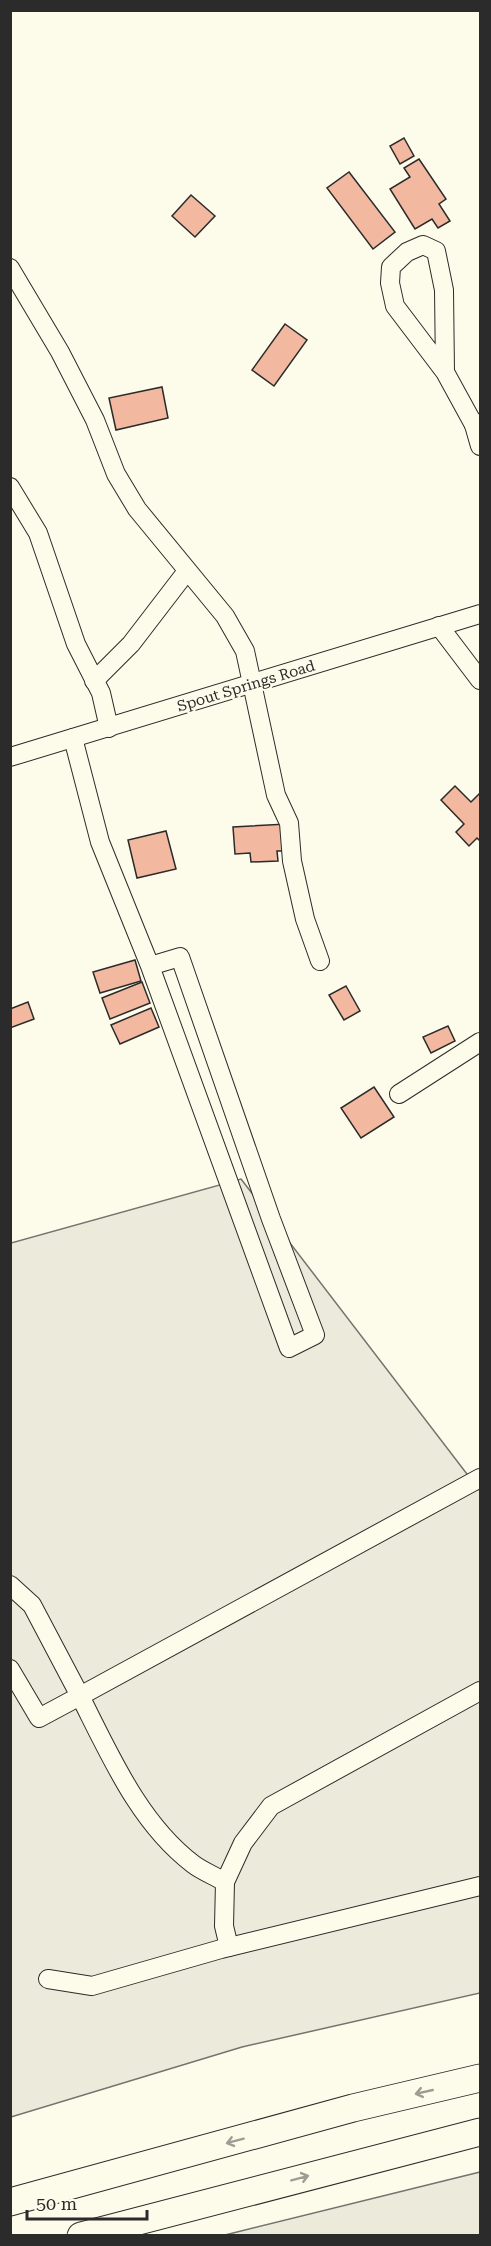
<svg xmlns="http://www.w3.org/2000/svg" width="491" height="2246" viewBox="0 0 491 2246" font-family="'Roboto Serif',serif">
	<style>
		.green { fill: #ecebdb; stroke: #74746e; stroke-width: 1.5 }
		.building { fill: #f2b8a0; stroke: #2b2b2b; stroke-width: 1.5 }
		.lines { fill: none; stroke-linecap: round; stroke-linejoin: round }
		.minor-casing { stroke: #2b2b2b; stroke-width: 20 }
		.highway-casing { stroke: #2b2b2b; stroke-width: 29 }
		.minor { stroke: #fdfbea; stroke-width: 18 }
		.highway { stroke: #fdfbea; stroke-width: 27 }
		.oneway { stroke: #9e9d94 }
		.labels { text-anchor: middle; dominant-baseline: central; stroke-width: 4.5; stroke-linejoin: round; paint-order: stroke }
		.street-label { font-size: 15px; fill: #2b2b2b; stroke: #fdfbea }
	</style>
	<rect width="100%" height="100%" fill="#fdfbea"/>
	<g class="green">
		<polygon points="241,1179 480,1491 480,1993 242,2047 11,2117 11,1243"/>
		<polygon points="480,2172 480,2235 225,2235"/>
	</g>
	<g class="building">
		<polygon points="404,138 414,156 400,164 390,146"/>
		<polygon points="419,159 446,199 439,204 450,221 438,228 432,219 415,229 390,189 410,177 404,168"/>
		<polygon points="349,172 395,232 373,249 327,188"/>
		<polygon points="191,195 215,216 195,237 172,216"/>
		<polygon points="285,324 307,340 274,386 252,370"/>
		<polygon points="162,387 168,418 116,430 109,398"/>
		<polygon points="455,786 471,802 480,793 480,841 477,838 469,846 456,832 464,824 441,800"/>
		<polygon points="287,824 289,851 277,851 278,861 251,862 250,853 235,854 233,827"/>
		<polygon points="166,831 176,869 137,878 128,840"/>
		<polygon points="135,960 141,981 100,993 93,972"/>
		<polygon points="142,982 150,1003 110,1019 102,998"/>
		<polygon points="346,986 360,1011 344,1020 329,995"/>
		<polygon points="28,1002 34,1019 10,1028 10,1009"/>
		<polygon points="151,1008 159,1027 120,1044 111,1025"/>
		<polygon points="448,1026 455,1041 431,1053 423,1037"/>
		<polygon points="374,1087 394,1117 361,1138 341,1108"/>
	</g>
	<g class="lines">
		<defs>
			<g id="minor">
				<polyline points="10,268 60,352 95,420 116,474 137,509 225,616 245,651 276,795 289,823 292,861 305,919 320,961"/>
				<polyline points="445,372 444,290 436,251 423,245 407,252 391,267 390,283 395,306 445,372 474,425"/>
				<polyline points="480,423 474,425 480,446"/>
				<polyline points="10,487 38,533 76,644 101,693 109,728"/>
				<polyline points="439,626 480,680"/>
				<polyline points="94,681 131,644 187,571"/>
				<polyline points="73,738 100,842 150,966 289,1348 315,1335 271,1219 180,957 150,966"/>
				<polyline points="10,757 480,614"/>
				<polyline points="399,1094 480,1042"/>
				<polyline points="10,1585 32,1605 80,1696 480,1478"/>
				<path d="M10 1669 39 1718 80 1696C110 1755 139 1823 193 1864 202 1871 215 1876 225 1882"/>
				<polyline points="229,1947 224,1926 225,1882 243,1843 271,1806 480,1691"/>
				<polyline points="48,1979 92,1986 221,1949 480,1886"/>
			</g>
			<g id="highway">
				<polyline points="10,2202 353,2108 480,2078"/>
				<polyline points="81,2236 480,2132"/>
			</g>
		</defs>
		<use href="#minor" class="minor-casing"/>
		<use href="#highway" class="highway-casing"/>
		<use href="#minor" class="minor"/>
		<use href="#highway" class="highway"/>
	</g>
	<defs><path id="oneway-shaft" d="M-6 0H5M1.5-3L5.5 0L1.5 3" fill="none" stroke-width="1.6" stroke-linecap="round" stroke-linejoin="round" transform="scale(1.5)"/></defs>
	<g class="oneway">
		<use href="#oneway-shaft" transform="translate(424 2092) rotate(167)"/>
		<use href="#oneway-shaft" transform="translate(235 2141) rotate(165)"/>
		<use href="#oneway-shaft" transform="translate(300 2178) rotate(-15)"/>
	</g>
	<g class="labels">
		<g class="street-label">
			<text transform="translate(246 686) rotate(-17)">Spout Springs Road</text>
		</g>
	</g>
	<rect width="491" height="2246" fill="none" stroke="#2b2b2b" stroke-width="24"/>
	<path d="M27 2210v9h120v-9" fill="none" stroke="#2b2b2b" stroke-width="3"/>
	<text x="36" y="2210" font-size="18" fill="#2b2b2b" stroke="#fdfbea" stroke-width="4.5" paint-order="stroke">50 m</text>
</svg>
